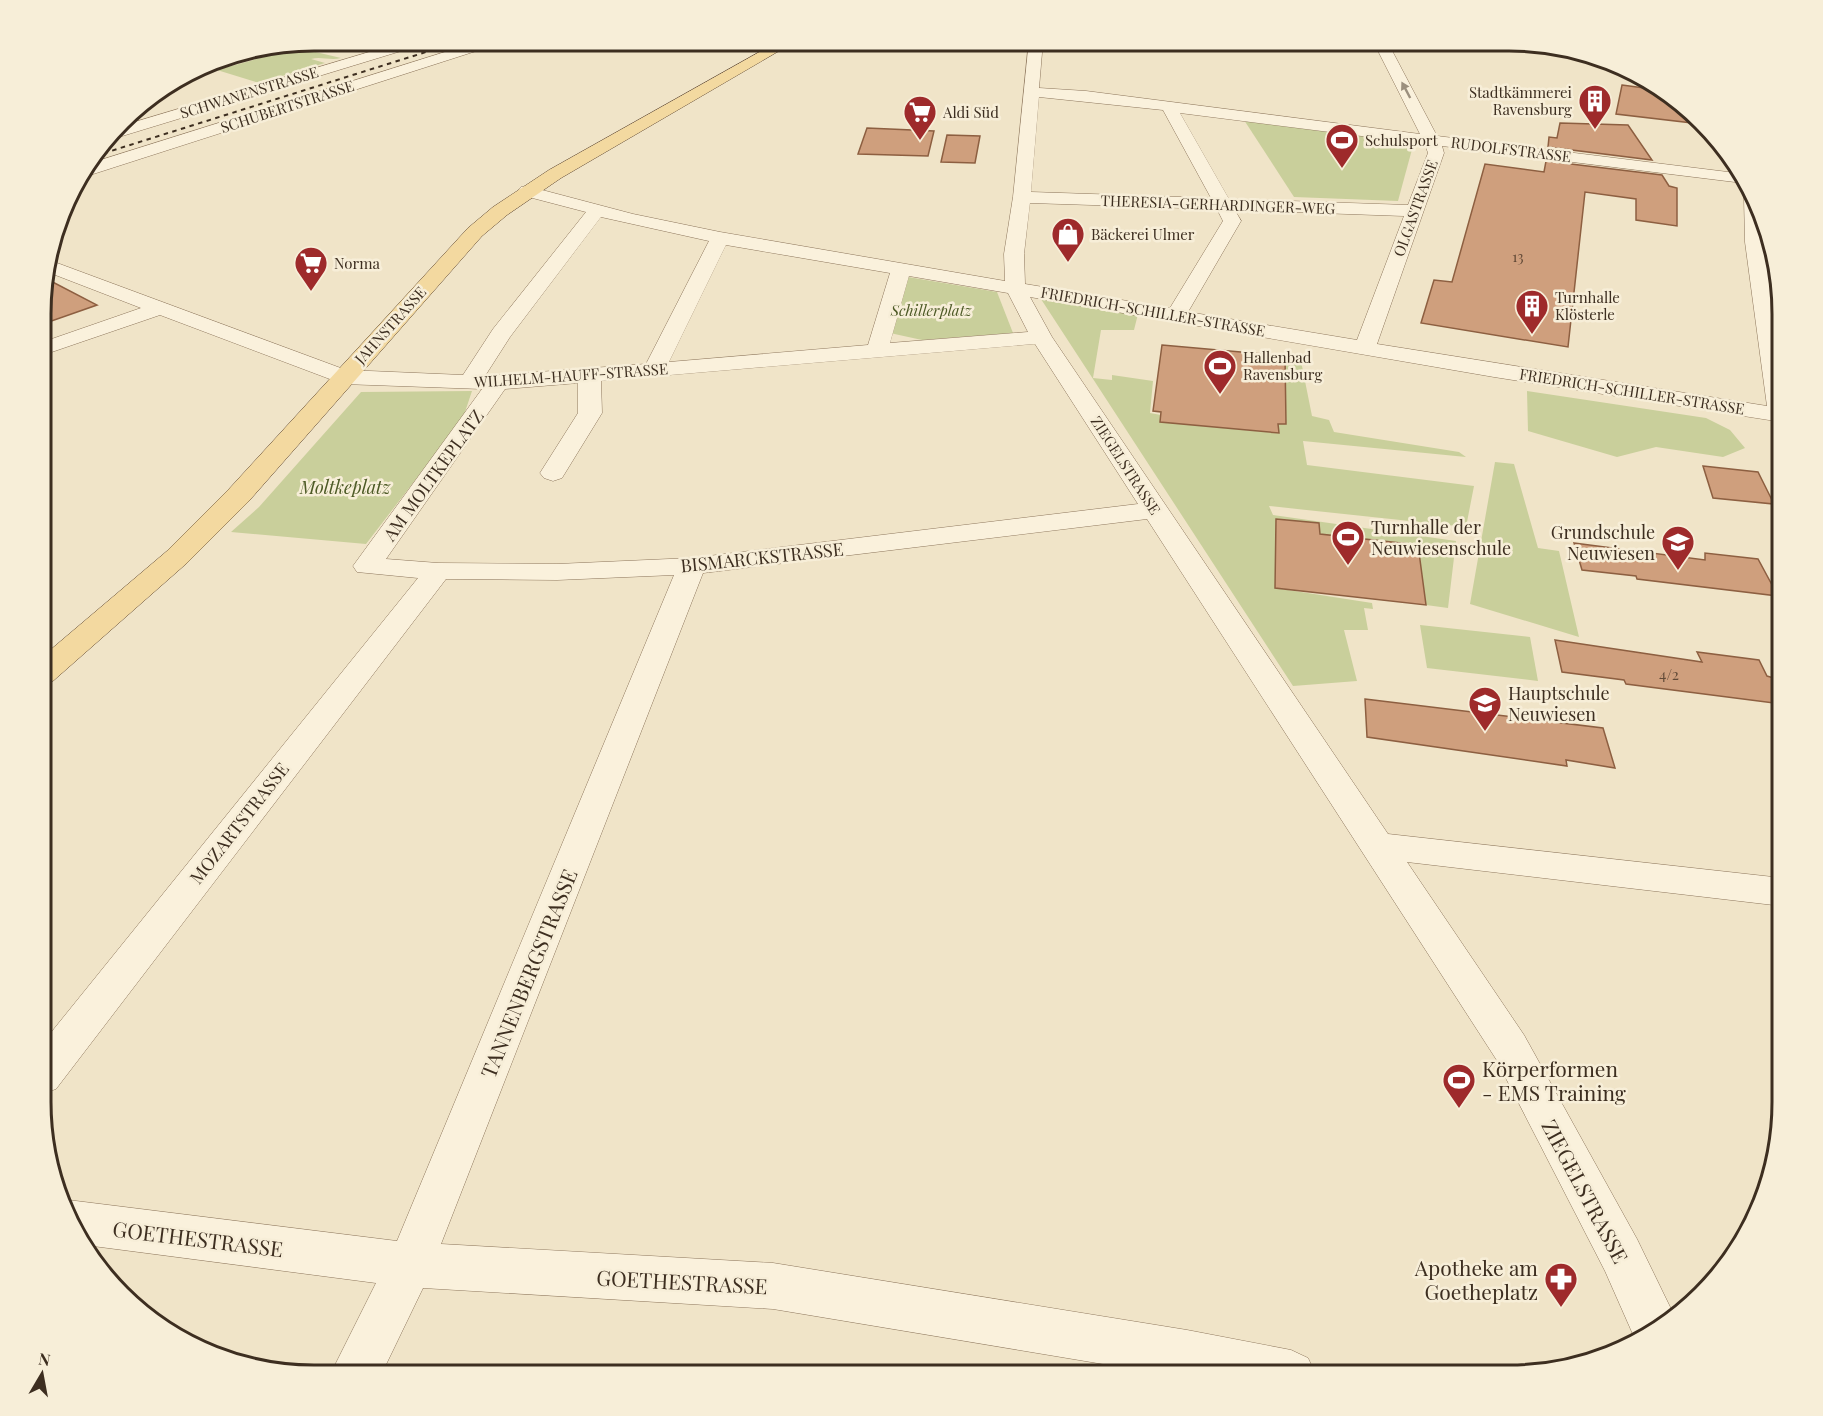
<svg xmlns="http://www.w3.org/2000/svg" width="1823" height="1416" viewBox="0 0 1823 1416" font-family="'Playfair Display',serif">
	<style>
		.green { fill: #c9cf9b }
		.building { fill: #cf9f7d; stroke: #8d5f41; stroke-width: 1.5 }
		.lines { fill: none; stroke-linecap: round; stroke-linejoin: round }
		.minor-casing { stroke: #8d765c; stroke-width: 1 }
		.major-casing { stroke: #5b4430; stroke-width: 1 }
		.minor { fill: #faf1dc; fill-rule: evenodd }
		.major { fill: #f3d9a0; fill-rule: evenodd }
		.rail { stroke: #3d2e20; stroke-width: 2; stroke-dasharray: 4.5 4.5; stroke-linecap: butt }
		.oneway { fill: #9c907e }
		.labels { text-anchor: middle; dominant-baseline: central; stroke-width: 5; stroke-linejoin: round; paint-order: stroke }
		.far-number-label { font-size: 14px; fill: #624a37 }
		.far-street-label { font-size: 15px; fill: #3d2e20; stroke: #f7eed8 }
		.far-poi-label { font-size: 15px; fill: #3d2e20; stroke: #f7eed8; text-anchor: start }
		.far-park-label { font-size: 15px; font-style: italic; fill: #4d5a26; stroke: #f7eed8 }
		.number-label { font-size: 15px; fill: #624a37 }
		.street-label { font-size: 18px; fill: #3d2e20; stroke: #f7eed8 }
		.park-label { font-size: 18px; font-style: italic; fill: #4d5a26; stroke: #f7eed8 }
		.poi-label { font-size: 18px; fill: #3d2e20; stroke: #f7eed8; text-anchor: start }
		.near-street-label { font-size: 21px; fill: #3d2e20; stroke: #f7eed8 }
		.near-poi-label { font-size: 21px; fill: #3d2e20; stroke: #f7eed8; text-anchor: start }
		.rim { fill: none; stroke: #3d2e20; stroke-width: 3 }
	</style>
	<rect width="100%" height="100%" fill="#f0e4c8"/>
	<g class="green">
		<path d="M286 45 341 58C330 61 321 56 311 59L325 63 259 83 217 70 264 57 254 54Z"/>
		<polygon points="1244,120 1414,142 1398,201 1294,197"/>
		<polygon points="908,277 997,292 1013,333 922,340 890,333"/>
		<polygon points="1039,296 1138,314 1134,330 1101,330 1093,378 1112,380 1112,375 1153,381 1150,413 1161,415 1160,422 1278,433 1278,424 1286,424 1285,359 1301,361 1312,416 1329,420 1334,432 1459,452 1466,457 1303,441 1307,465 1474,486 1466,527 1269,506 1273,515 1456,541 1448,608 1426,605 1417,545 1320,534 1319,523 1276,519 1275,588 1372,603 1373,609 1364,608 1368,630 1344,630 1357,681 1293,686"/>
		<polygon points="472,391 463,418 366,544 231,532 259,507 361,392"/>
		<polygon points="1527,391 1706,418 1730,430 1745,448 1723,457 1656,447 1617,457 1528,431"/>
		<polygon points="1495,462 1514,464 1538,548 1559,551 1579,637 1470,604"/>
		<polygon points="1420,625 1530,637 1538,681 1427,668"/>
	</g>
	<g class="building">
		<polygon points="1622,85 1659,90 1690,109 1701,124 1616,114"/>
		<polygon points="1560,123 1628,125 1652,160 1548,147 1549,137 1557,138"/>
		<polygon points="867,128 934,131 928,156 858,154"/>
		<polygon points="947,135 980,136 975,163 941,162"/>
		<polygon points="1546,161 1662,175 1669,186 1677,188 1677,226 1636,220 1636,199 1585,192 1568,347 1421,323 1434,280 1452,282 1485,164 1544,172"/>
		<polygon points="43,277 97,305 43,324"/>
		<polygon points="1162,345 1285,356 1286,424 1278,424 1279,433 1160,422 1161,412 1153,411"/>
		<polygon points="1703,466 1758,472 1774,504 1713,498"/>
		<polygon points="1276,519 1319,523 1320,534 1418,545 1426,605 1275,588"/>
		<polygon points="1574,543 1705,560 1705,553 1758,559 1778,596 1637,579 1636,576 1582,570"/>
		<polygon points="1555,640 1702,662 1697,652 1759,660 1767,676 1774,678 1782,704 1626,684 1624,680 1562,672"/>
		<polygon points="1365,699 1603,728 1615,768 1566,760 1567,766 1367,737"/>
	</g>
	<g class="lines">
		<defs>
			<g id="minor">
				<polygon points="406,41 426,41 424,44 119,137 109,138 118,127"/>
				<polygon points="480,41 500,41 498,44 87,176 78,176 88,164"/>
				<path d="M1029 41H1043L1039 88 1086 91 1420 134 1373 41H1387L1437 136 1736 173 1743 183 1442 146 1444 153 1377 344 1767 406 1745 242 1744 197 1747 193 1750 192 1762 209 1782 356V422L1494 377 1030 297 1052 337 1388 834 1782 878V906L1407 862 1524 1035 1637 1239 1673 1313 1635 1339 1605 1271 1496 1059 1147 519 703 573 441 1244 773 1263 1187 1330 1291 1350 1308 1358 1316 1375H1169L773 1309 423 1288 381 1375H330L376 1283 85 1245 69 1223 63 1202 68 1200 397 1241 674 575 557 580 446 579 56 1089 41 1094V1045L418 578 357 572 353 566 482 389 343 384 160 315 43 355V342L141 308 45 271 49 260 346 370 463 375 493 329 586 212 521 195 518 191 521 187 527 186 633 214 720 232 1005 281 1004 254 1013 197ZM1039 97 1163 110 1211 198 1031 192ZM1180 113 1425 144 1428 153 1408 205 1229 199ZM1030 203 1217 209 1223 221 1170 308 1025 284 1024 254ZM1235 210 1404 216 1357 340 1188 312 1241 221ZM601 217 709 241 646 364 485 376 510 337ZM726 245 890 273 868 345 669 362ZM909 276 1008 293 1028 332 890 343ZM1035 344 1138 504 692 558 557 564 438 563 386 559 505 389 578 383V413L540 473 544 478 553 481 562 478 602 413 601 381Z"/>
				<polygon points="1485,41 1527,41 1560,49 1554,51 1492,45"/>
			</g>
			<polygon id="major" points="779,41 796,41 561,178 507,215 482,236 249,501 187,563 53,681 42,684 42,657 167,551 229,489 468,228 493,207 549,170"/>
		</defs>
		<use href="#minor" class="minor-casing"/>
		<use href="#major" class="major-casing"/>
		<use href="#minor" class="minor"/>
		<use href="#major" class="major"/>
		<polyline class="rail" points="95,156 461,41"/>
	</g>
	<defs><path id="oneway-solid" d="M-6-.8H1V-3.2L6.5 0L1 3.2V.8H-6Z" transform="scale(1.5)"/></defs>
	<use class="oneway" href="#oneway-solid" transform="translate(1406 90) rotate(-118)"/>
	<defs>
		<symbol id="building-pin" viewBox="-11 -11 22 30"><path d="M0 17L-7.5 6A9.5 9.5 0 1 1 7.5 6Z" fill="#9e2a2b" stroke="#f7eed8"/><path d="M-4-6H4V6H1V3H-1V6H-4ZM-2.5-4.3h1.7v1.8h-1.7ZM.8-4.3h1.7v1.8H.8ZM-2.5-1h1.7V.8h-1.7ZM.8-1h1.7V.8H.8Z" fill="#fff"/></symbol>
		<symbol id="supermarket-pin" viewBox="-11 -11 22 30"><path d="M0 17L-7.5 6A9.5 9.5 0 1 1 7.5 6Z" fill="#9e2a2b" stroke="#f7eed8"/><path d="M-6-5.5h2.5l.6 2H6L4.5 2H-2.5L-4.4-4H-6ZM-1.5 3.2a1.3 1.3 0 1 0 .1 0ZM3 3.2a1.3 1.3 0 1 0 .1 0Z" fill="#fff"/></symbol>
		<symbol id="stadium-pin" viewBox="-11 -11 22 30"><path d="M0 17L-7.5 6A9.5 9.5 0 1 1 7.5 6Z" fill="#9e2a2b" stroke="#f7eed8"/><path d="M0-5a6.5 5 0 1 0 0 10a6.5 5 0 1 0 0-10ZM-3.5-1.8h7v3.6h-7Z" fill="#fff"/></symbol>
		<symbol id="shop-pin" viewBox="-11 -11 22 30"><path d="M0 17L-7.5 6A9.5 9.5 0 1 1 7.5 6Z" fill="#9e2a2b" stroke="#f7eed8"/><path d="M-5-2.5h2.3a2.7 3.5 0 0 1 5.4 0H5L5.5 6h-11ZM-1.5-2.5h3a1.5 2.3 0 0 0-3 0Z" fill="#fff"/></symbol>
		<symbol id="school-pin" viewBox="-11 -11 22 30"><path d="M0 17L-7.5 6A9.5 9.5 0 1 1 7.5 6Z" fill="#9e2a2b" stroke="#f7eed8"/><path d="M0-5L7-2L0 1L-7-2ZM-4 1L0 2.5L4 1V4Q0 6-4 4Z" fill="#fff"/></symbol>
		<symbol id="pharmacy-pin" viewBox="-11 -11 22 30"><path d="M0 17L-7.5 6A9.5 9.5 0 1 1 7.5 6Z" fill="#9e2a2b" stroke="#f7eed8"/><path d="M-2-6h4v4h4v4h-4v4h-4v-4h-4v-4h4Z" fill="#fff"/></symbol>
	</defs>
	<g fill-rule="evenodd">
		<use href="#building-pin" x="1576" y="82" width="38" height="52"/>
		<use href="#supermarket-pin" x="901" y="93" width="38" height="52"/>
		<use href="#stadium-pin" x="1323" y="121" width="38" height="52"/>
		<use href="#shop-pin" x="1049" y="215" width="38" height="52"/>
		<use href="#supermarket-pin" x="292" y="244" width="38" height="52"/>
		<use href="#building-pin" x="1513" y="287" width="38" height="52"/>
		<use href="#stadium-pin" x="1201" y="347" width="38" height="52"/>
		<use href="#stadium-pin" x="1329" y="518" width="38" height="52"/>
		<use href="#school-pin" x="1659" y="523" width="38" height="52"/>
		<use href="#school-pin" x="1466" y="684" width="38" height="52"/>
		<use href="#stadium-pin" x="1440" y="1061" width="38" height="52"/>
		<use href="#pharmacy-pin" x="1542" y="1260" width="38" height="52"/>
	</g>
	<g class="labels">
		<g class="far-number-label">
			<text x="1518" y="256">13</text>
		</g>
		<g class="far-street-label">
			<text transform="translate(249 92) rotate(-17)">SCHWANENSTRASSE</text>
			<text transform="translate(287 106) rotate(-18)">SCHUBERTSTRASSE</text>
			<text transform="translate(1511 149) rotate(7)">RUDOLFSTRASSE</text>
			<text transform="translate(1218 204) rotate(2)">THERESIA-GERHARDINGER-WEG</text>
			<text transform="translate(1415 208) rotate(-70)">OLGASTRASSE</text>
			<text transform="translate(1153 311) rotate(10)">FRIEDRICH-SCHILLER-STRASSE</text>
			<text transform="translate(390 325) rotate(-48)">JAHNSTRASSE</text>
			<text transform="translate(571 375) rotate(-4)">WILHELM-HAUFF-STRASSE</text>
			<text transform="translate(1632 391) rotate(9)">FRIEDRICH-SCHILLER-STRASSE</text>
			<text transform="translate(1126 465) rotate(57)">ZIEGELSTRASSE</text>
		</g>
		<g class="far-poi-label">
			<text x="1572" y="92" text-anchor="end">Stadtkämmerei<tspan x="1572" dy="17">Ravensburg</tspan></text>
			<text x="943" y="112">Aldi Süd</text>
			<text x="1365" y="140">Schulsport</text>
			<text x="1091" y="234">Bäckerei Ulmer</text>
			<text x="334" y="263">Norma</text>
			<text x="1555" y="297">Turnhalle<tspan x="1555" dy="17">Klösterle</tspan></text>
			<text x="1243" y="357">Hallenbad<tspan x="1243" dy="17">Ravensburg</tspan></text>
		</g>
		<g class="far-park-label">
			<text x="931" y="310">Schillerplatz</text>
		</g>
		<g class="number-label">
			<text x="1669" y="674">4/2</text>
		</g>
		<g class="street-label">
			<text transform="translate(433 475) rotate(-54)">AM MOLTKEPLATZ</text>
			<text transform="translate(762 557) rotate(-6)">BISMARCKSTRASSE</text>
			<text transform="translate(239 823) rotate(-52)">MOZARTSTRASSE</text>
		</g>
		<g class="park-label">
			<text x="345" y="487">Moltkeplatz</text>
		</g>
		<g class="poi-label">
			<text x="1371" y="527">Turnhalle der<tspan x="1371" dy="21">Neuwiesenschule</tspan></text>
			<text x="1655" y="532" text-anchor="end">Grundschule<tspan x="1655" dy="21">Neuwiesen</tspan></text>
			<text x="1508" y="693">Hauptschule<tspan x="1508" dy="21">Neuwiesen</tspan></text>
		</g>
		<g class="near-street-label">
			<text transform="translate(528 973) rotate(-68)">TANNENBERGSTRASSE</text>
			<text transform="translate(1586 1191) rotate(62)">ZIEGELSTRASSE</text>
			<text transform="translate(198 1238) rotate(7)">GOETHESTRASSE</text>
			<text transform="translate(682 1281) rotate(3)">GOETHESTRASSE</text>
		</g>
		<g class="near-poi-label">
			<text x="1482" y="1068">Körperformen<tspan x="1482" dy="24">- EMS Training</tspan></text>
			<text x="1538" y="1267" text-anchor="end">Apotheke am<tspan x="1538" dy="24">Goetheplatz</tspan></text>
		</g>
	</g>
	<path d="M0 0H1823V1416H0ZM314 51H1509A263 263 0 0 1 1772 314V1102A263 263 0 0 1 1509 1365H314A263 263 0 0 1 51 1102V314A263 263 0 0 1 314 51Z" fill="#f7eed8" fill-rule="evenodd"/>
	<path class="rim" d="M314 51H1509A263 263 0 0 1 1772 314V1102A263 263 0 0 1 1509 1365H314A263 263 0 0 1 51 1102V314A263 263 0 0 1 314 51Z"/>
	<g transform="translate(42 1374) rotate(10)" stroke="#f7eed8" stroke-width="4.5" paint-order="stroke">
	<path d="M0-4.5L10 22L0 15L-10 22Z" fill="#3d2e20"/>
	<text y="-9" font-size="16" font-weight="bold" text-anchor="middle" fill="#3d2e20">N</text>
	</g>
</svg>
